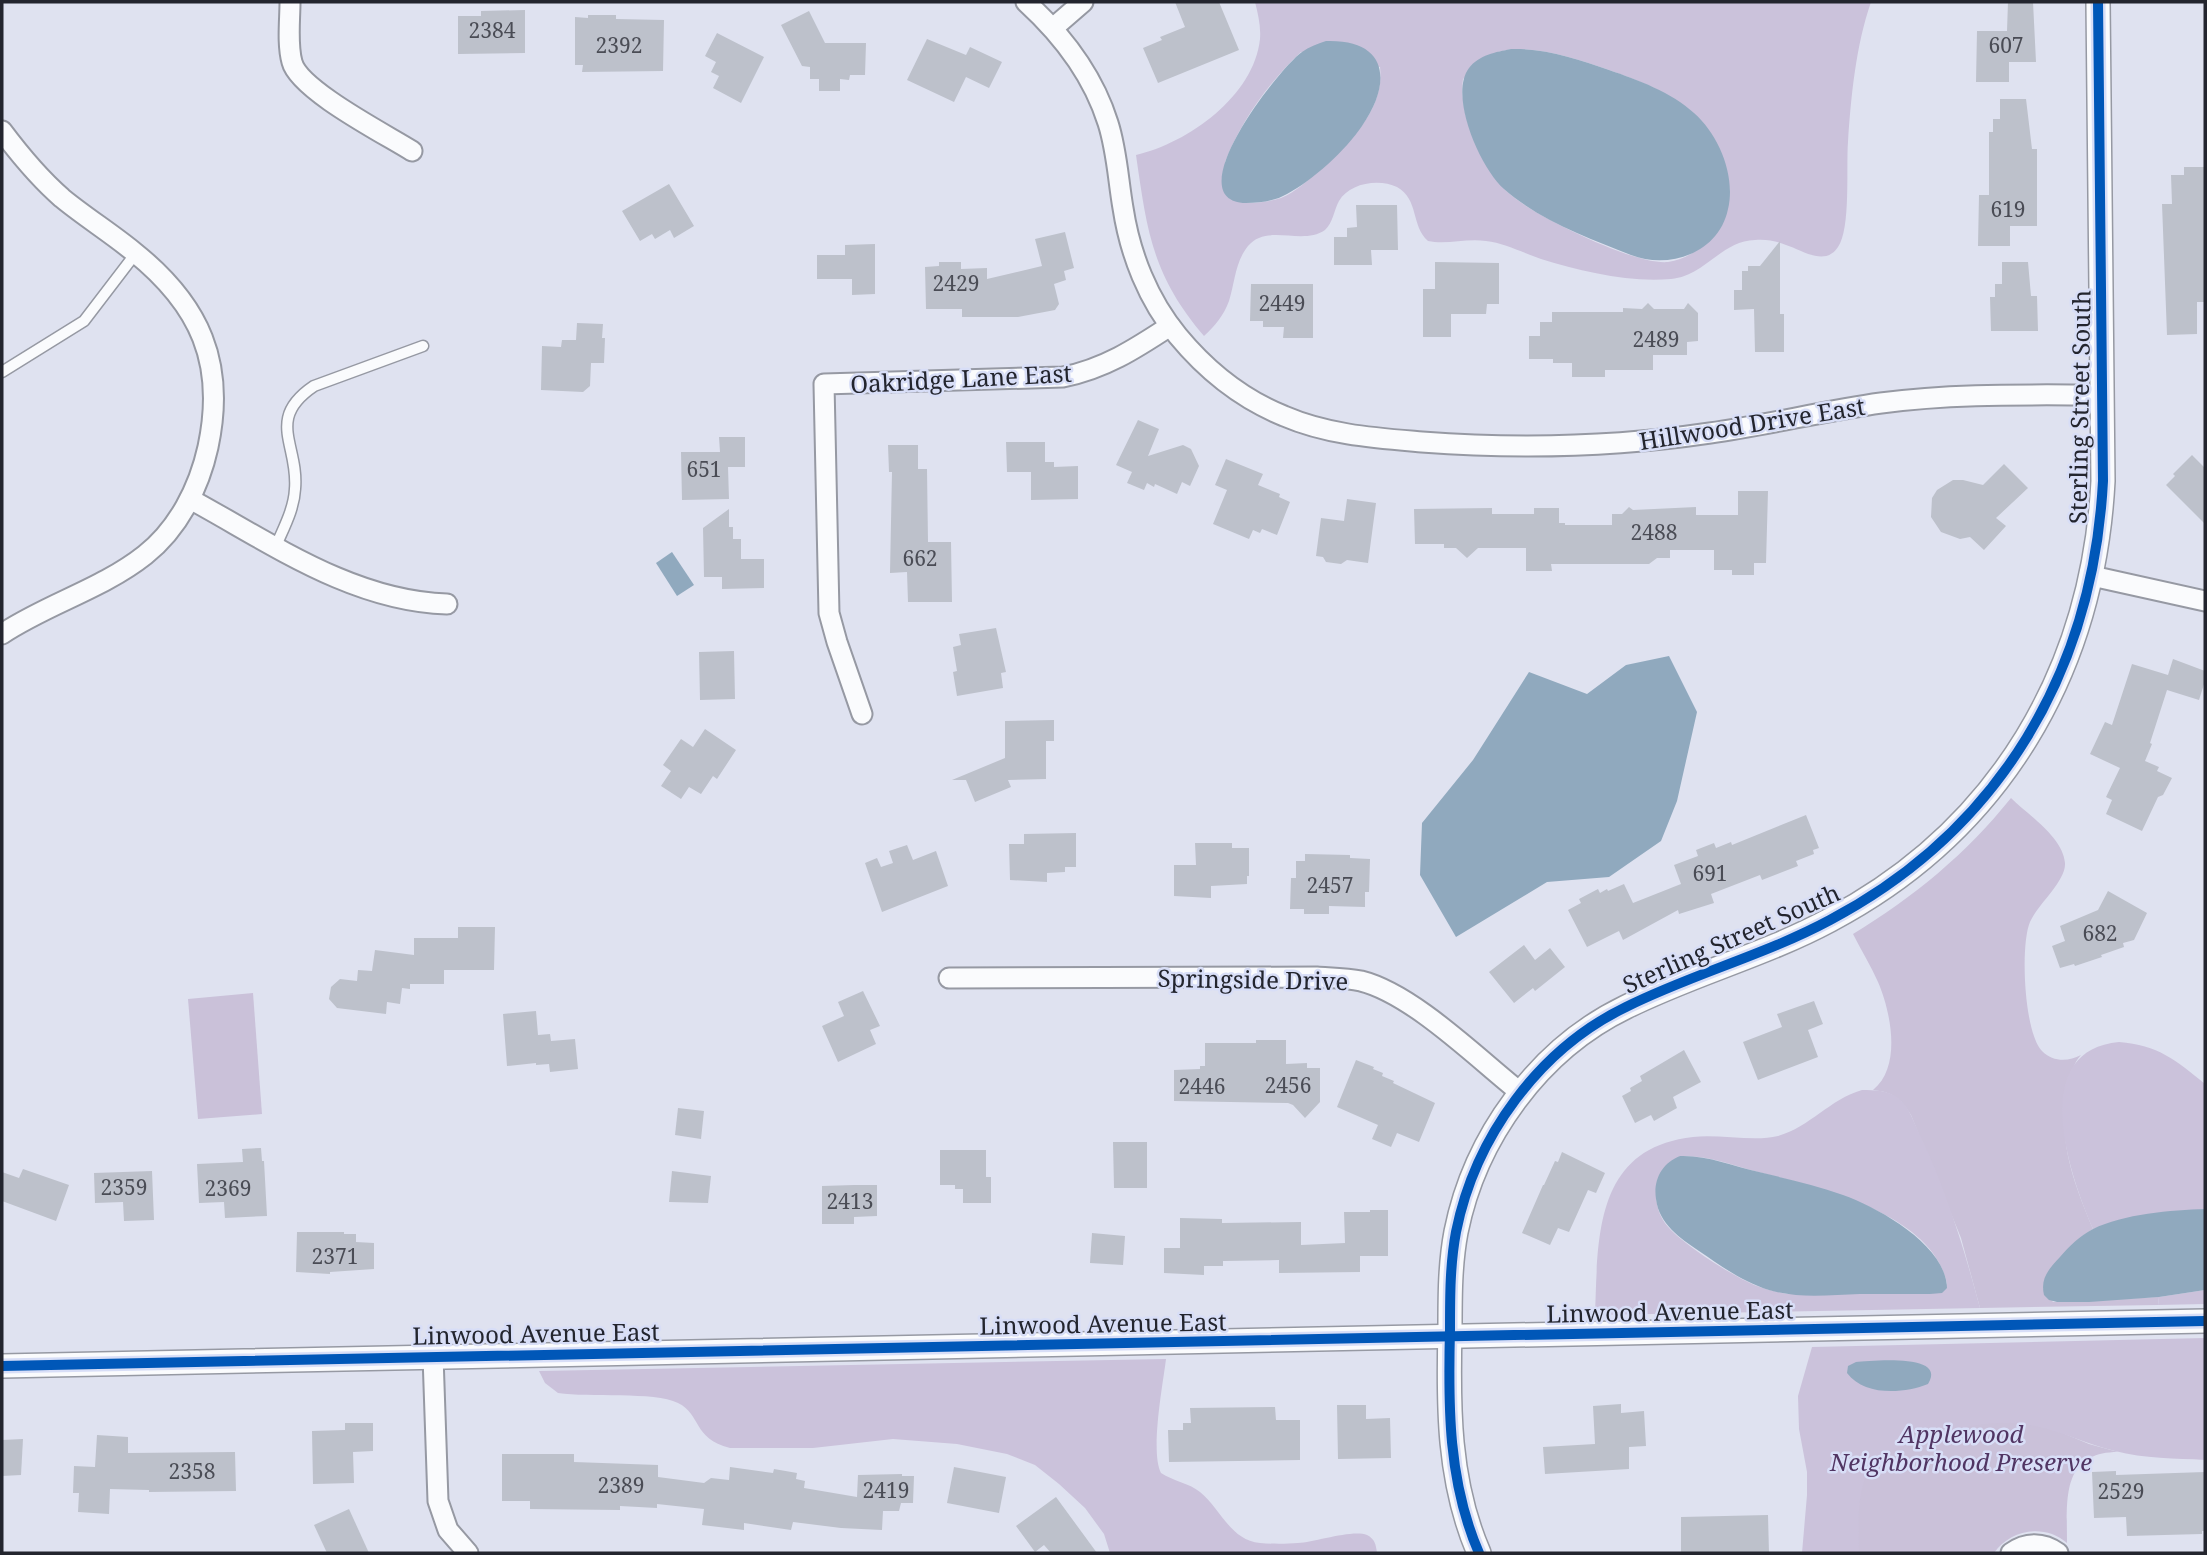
<svg xmlns="http://www.w3.org/2000/svg" width="2207" height="1555" viewBox="0 0 2207 1555" font-family="'Noto Serif',serif">
	<style>
		.green { fill: #cac1d9 }
		.forest { fill: #cbc2db; fill-rule: evenodd }
		.water { fill: #90a9be }
		.building { fill: #bdc1cb }
		.lines { fill: none; stroke-linecap: round; stroke-linejoin: round }
		.service-casing { stroke: #9699a3; stroke-width: 13 }
		.minor-casing { stroke: #9699a3; stroke-width: 23 }
		.tertiary-casing { stroke: #9699a3; stroke-width: 26 }
		.service { stroke: #fafbfd; stroke-width: 10 }
		.minor { stroke: #fafbfd; stroke-width: 19 }
		.tertiary { stroke: #fafbfd; stroke-width: 23 }
		.cycleway-casing { stroke: #d8def7; stroke-width: 15 }
		.cycleway { stroke: #0057b8; stroke-width: 10 }
		.labels { text-anchor: middle; dominant-baseline: central; stroke-width: 5; stroke-linejoin: round; paint-order: stroke }
		.number-label { font-size: 21px; fill: #4a4c55 }
		.street-label { font-size: 24px; fill: #23252e; stroke: #d8def7 }
		.park-label { font-size: 24px; font-style: italic; fill: #513563; stroke: #d8def7 }
	</style>
	<rect width="100%" height="100%" fill="#dfe2f0"/>
	<g class="green">
		<path d="M2011 798C2028 815 2063 837 2065 863 2066 881 2038 904 2030 922 2020 945 2024 1033 2042 1051 2053 1062 2068 1062 2081 1055 2073 1063 2072 1074 2069 1085 2056 1137 2073 1181 2093 1229 2068 1244 2057 1264 2043 1288L2053 1302H2057L2159 1297 2158 1305 1980 1308 1961 1238 1911 1115C1901 1098 1892 1092 1873 1090 1902 1067 1891 1012 1878 982 1871 966 1861 950 1853 934 1914 897 1966 854 2011 798Z"/>
		<polygon points="253,993 262,1114 198,1119 188,999"/>
		<path d="M1855 1346 2089 1444 2118 1452C2061 1452 2067 1500 2067 1543 2044 1523 2010 1530 1994 1553H1857Z"/>
	</g>
	<g class="forest">
		<path d="M1255 2H1871C1856 45 1851 96 1848 142 1846 167 1851 229 1838 247 1825 267 1802 250 1786 245 1776 241 1766 239 1755 240 1721 241 1705 276 1671 279 1629 283 1581 271 1541 259 1523 253 1505 243 1486 241 1466 238 1447 245 1428 241 1411 226 1419 199 1397 187 1379 178 1349 183 1339 201 1334 210 1333 223 1325 230 1302 246 1267 223 1248 246 1235 262 1235 282 1229 301 1224 315 1215 326 1204 336 1152 275 1147 231 1136 155 1188 143 1254 96 1260 39 1261 26 1258 14 1255 2ZM1511 49C1544 48 1578 59 1609 70 1660 88 1711 110 1725 167 1733 195 1731 206 1714 230 1703 247 1689 259 1668 262 1636 265 1554 224 1526 206 1518 200 1508 194 1502 186 1480 160 1458 114 1463 79L1498 52ZM1301 52 1380 67C1385 110 1349 143 1320 169 1308 180 1296 192 1281 198 1269 202 1256 203 1244 203L1225 162C1241 121 1269 82 1301 52Z"/>
		<path d="M2119 1042C2158 1045 2176 1060 2205 1084V1209L2118 1221 2093 1229C2070 1176 2026 1051 2119 1042Z"/>
		<path d="M1862 1090C1874 1090 1888 1090 1898 1098 1909 1106 1914 1123 1920 1135 1946 1190 1964 1248 1980 1308L1595 1315C1598 1238 1594 1148 1693 1137 1719 1134 1755 1142 1778 1136 1810 1127 1830 1099 1862 1090ZM1680 1156C1707 1155 1732 1165 1758 1172 1816 1187 1933 1213 1947 1284L1930 1294H1787C1773 1291 1759 1288 1746 1281 1725 1271 1674 1239 1663 1220 1655 1206 1655 1193 1658 1178Z"/>
		<polygon points="2205,1290 2205,1304 2158,1305 2159,1297"/>
		<path d="M2205 1338V1460C2176 1458 2144 1459 2115 1451 2081 1443 2048 1424 2012 1423 1977 1421 1883 1439 1867 1474 1856 1498 1859 1528 1859 1553H1802L1807 1495V1472L1799 1429 1798 1396 1812 1347Z"/>
		<path d="M1166 1359C1163 1384 1150 1452 1161 1473 1173 1481 1189 1483 1200 1492 1221 1509 1230 1540 1260 1543 1272 1544 1286 1544 1298 1543 1315 1542 1353 1529 1367 1535 1375 1539 1376 1545 1377 1553H1110L1104 1534 1085 1508 1059 1484 1035 1465 1007 1454 957 1444 893 1439 813 1448H730C692 1438 702 1415 678 1403 654 1391 589 1398 558 1393L545 1383 539 1371Z"/>
	</g>
	<g class="water">
		<path d="M1326 41C1389 39 1392 83 1362 126 1346 150 1312 181 1287 194 1275 201 1260 203 1246 203 1175 201 1279 68 1302 52 1309 47 1317 44 1326 41Z"/>
		<path d="M1511 49C1544 48 1578 59 1609 70 1638 80 1671 92 1694 113 1719 135 1736 176 1728 209 1719 253 1669 270 1631 255 1588 238 1539 220 1504 189 1481 169 1448 96 1469 68 1479 55 1496 52 1511 49Z"/>
		<polygon points="672,552 694,585 677,596 656,563"/>
		<polygon points="1669,656 1697,712 1677,801 1661,841 1609,877 1547,882 1456,937 1420,875 1422,823 1473,760 1529,672 1587,694 1626,665"/>
		<path d="M1680 1156C1707 1155 1733 1166 1759 1172 1787 1179 1816 1185 1843 1195 1879 1208 1946 1245 1947 1288L1942 1293 1930 1294C1907 1294 1883 1294 1860 1294 1830 1295 1798 1299 1769 1290 1743 1282 1721 1266 1699 1251 1680 1238 1659 1224 1656 1199 1653 1180 1662 1163 1680 1156Z"/>
		<path d="M2205 1209V1290L2159 1297 2089 1302H2057L2049 1300 2044 1295C2040 1278 2049 1269 2060 1257 2069 1246 2080 1236 2093 1229 2123 1214 2172 1210 2205 1209Z"/>
		<path d="M1856 1362C1871 1361 1948 1353 1928 1384 1903 1394 1864 1396 1847 1373L1848 1366Z"/>
	</g>
	<g class="building">
		<polygon points="1175,2 1219,2 1239,50 1158,83 1143,48 1162,40 1160,37 1185,27"/>
		<polygon points="2008,2 2033,2 2036,62 2009,62 2009,82 1976,82 1977,31 2007,31"/>
		<polygon points="525,10 525,53 458,54 458,16 481,16 481,11"/>
		<polygon points="809,11 825,43 866,43 865,75 850,75 849,80 840,79 840,91 819,91 819,79 810,79 810,67 802,66 781,25"/>
		<polygon points="588,15 616,15 616,19 664,20 663,71 582,72 583,65 575,65 575,17 588,18"/>
		<polygon points="717,33 764,57 741,103 713,88 719,76 711,72 716,62 705,56"/>
		<polygon points="927,39 966,55 970,47 1002,62 989,88 966,77 954,102 907,80"/>
		<polygon points="2000,99 2026,99 2032,149 2037,149 2037,226 2010,226 2010,246 1978,246 1979,195 1989,195 1989,132 1993,132 1993,119 2000,119"/>
		<polygon points="2184,167 2205,167 2205,302 2197,302 2197,334 2167,335 2162,204 2172,204 2171,175 2184,175"/>
		<polygon points="669,184 694,226 674,238 670,230 655,239 652,234 640,241 622,211"/>
		<polygon points="1356,205 1397,205 1398,250 1371,250 1372,265 1334,265 1334,237 1347,237 1347,228 1357,227"/>
		<polygon points="1065,232 1074,268 1064,271 1066,280 1054,284 1059,304 1055,310 1018,317 962,317 962,309 926,309 925,267 939,266 939,262 961,262 961,269 987,268 987,279 1042,266 1035,239"/>
		<polygon points="1780,241 1780,314 1784,314 1784,352 1755,352 1754,309 1734,310 1734,290 1742,290 1742,271 1748,271 1748,266 1760,266"/>
		<polygon points="875,244 875,294 852,295 852,279 817,279 817,255 845,255 845,245"/>
		<polygon points="1435,262 1499,263 1499,304 1487,304 1486,314 1451,314 1451,337 1423,337 1423,289 1435,289"/>
		<polygon points="2002,262 2028,262 2031,296 2037,296 2038,331 1991,331 1990,297 1995,297 1995,284 2002,284"/>
		<polygon points="1251,284 1313,284 1313,338 1283,338 1284,327 1263,327 1263,321 1250,321"/>
		<polygon points="1648,303 1654,309 1684,309 1688,303 1698,313 1698,341 1687,342 1687,355 1653,355 1653,370 1605,370 1605,377 1572,377 1572,363 1553,363 1553,359 1529,359 1529,336 1540,336 1540,322 1552,322 1552,312 1623,312 1623,308 1642,309"/>
		<polygon points="577,323 603,324 602,338 605,338 604,363 591,363 590,386 583,392 541,390 542,346 561,347 562,340 576,340"/>
		<polygon points="1138,420 1159,429 1148,456 1183,445 1191,449 1199,466 1190,486 1182,482 1177,494 1155,484 1154,487 1147,483 1144,490 1127,483 1132,472 1116,465"/>
		<polygon points="719,437 745,437 745,467 728,467 729,499 682,500 681,452 720,452"/>
		<polygon points="1006,442 1045,442 1045,462 1054,462 1054,467 1078,466 1078,499 1031,500 1031,472 1007,472"/>
		<polygon points="888,445 918,445 918,469 927,469 928,542 951,542 952,602 908,602 907,572 890,573 892,472 889,472"/>
		<polygon points="2192,455 2205,468 2205,524 2166,485 2175,476 2173,474"/>
		<polygon points="1226,459 1263,474 1258,485 1280,494 1279,497 1290,502 1277,535 1262,529 1260,533 1253,530 1249,539 1213,524 1227,490 1215,485"/>
		<polygon points="2004,464 2028,488 1996,518 2006,526 1984,550 1970,537 1960,539 1941,532 1931,517 1932,498 1937,490 1953,480 1963,480 1983,485"/>
		<polygon points="1738,491 1768,491 1766,563 1754,563 1754,575 1732,575 1732,570 1714,570 1714,550 1670,550 1670,558 1657,558 1649,564 1551,564 1552,571 1526,571 1526,548 1478,548 1467,558 1456,548 1444,548 1444,544 1415,544 1414,509 1492,508 1492,514 1534,514 1534,508 1559,508 1559,523 1565,523 1565,525 1612,525 1612,514 1622,514 1629,507 1633,510 1696,507 1696,515 1738,515"/>
		<polygon points="1347,499 1376,503 1368,563 1347,560 1341,564 1326,562 1323,557 1316,556 1321,518 1344,521"/>
		<polygon points="729,509 729,527 733,527 733,539 741,539 741,559 764,559 764,588 722,589 722,577 704,577 703,528"/>
		<polygon points="996,628 1006,672 1001,673 1003,688 957,696 953,672 957,671 953,647 961,645 959,634"/>
		<polygon points="734,651 735,699 700,700 699,652"/>
		<polygon points="2173,659 2205,671 2205,681 2199,700 2167,690 2150,743 2152,744 2145,761 2159,767 2157,771 2172,778 2163,795 2158,797 2142,831 2106,814 2112,800 2106,797 2120,768 2090,754 2105,722 2112,725 2132,664 2168,675"/>
		<polygon points="1054,720 1054,741 1046,741 1046,779 1008,780 1011,787 975,802 966,780 952,780 1005,758 1005,721"/>
		<polygon points="705,729 736,750 717,779 713,776 701,794 689,787 681,799 661,786 671,771 663,765 681,739 693,747"/>
		<polygon points="1806,815 1819,848 1813,850 1814,854 1796,861 1798,866 1762,880 1760,875 1711,894 1714,903 1679,914 1678,910 1623,940 1619,931 1587,947 1568,910 1581,903 1579,899 1598,889 1600,893 1607,889 1608,891 1624,884 1633,903 1681,884 1674,865 1698,856 1696,850 1714,843 1716,848 1731,842 1732,845"/>
		<polygon points="1076,833 1076,867 1065,867 1065,872 1047,873 1047,882 1010,880 1009,844 1024,844 1024,834"/>
		<polygon points="1195,843 1232,843 1232,848 1249,848 1249,876 1247,876 1247,884 1211,886 1211,898 1174,896 1174,865 1196,865"/>
		<polygon points="907,845 913,860 936,851 948,886 882,912 865,863 877,858 881,867 893,863 889,851"/>
		<polygon points="1305,854 1350,855 1350,858 1370,859 1369,892 1365,892 1365,907 1329,906 1329,914 1304,914 1304,909 1290,909 1291,878 1296,878 1296,861 1305,861"/>
		<polygon points="2108,891 2147,913 2134,940 2123,943 2124,947 2101,955 2102,957 2075,966 2074,964 2060,968 2052,946 2065,941 2060,926 2098,910"/>
		<polygon points="458,927 495,927 494,970 444,970 444,984 410,984 410,989 402,988 400,1004 387,1002 386,1014 337,1008 329,999 331,987 340,979 357,981 358,970 372,971 375,950 414,955 414,938 458,938"/>
		<polygon points="1524,945 1535,960 1550,948 1565,967 1535,991 1533,988 1514,1003 1489,972"/>
		<polygon points="863,991 880,1026 870,1030 876,1044 838,1062 822,1026 844,1016 838,1002"/>
		<polygon points="1814,1001 1823,1024 1808,1030 1818,1057 1758,1080 1743,1042 1782,1027 1777,1014"/>
		<polygon points="536,1011 538,1035 550,1034 551,1041 575,1039 578,1069 550,1072 549,1064 536,1065 536,1063 507,1066 503,1014"/>
		<polygon points="1256,1040 1286,1040 1286,1064 1307,1063 1307,1068 1320,1068 1320,1102 1305,1118 1293,1105 1288,1103 1174,1101 1174,1070 1200,1069 1200,1066 1205,1066 1205,1043 1256,1043"/>
		<polygon points="1684,1050 1701,1082 1673,1097 1677,1108 1654,1121 1651,1115 1635,1123 1622,1096 1631,1091 1630,1088 1642,1081 1640,1076"/>
		<polygon points="1356,1060 1374,1067 1373,1069 1383,1073 1382,1076 1394,1081 1393,1083 1435,1103 1419,1142 1397,1133 1391,1147 1372,1139 1378,1125 1337,1107"/>
		<polygon points="678,1108 704,1111 701,1139 675,1135"/>
		<polygon points="1113,1142 1147,1142 1147,1188 1114,1188"/>
		<polygon points="261,1148 262,1161 264,1161 267,1216 225,1218 224,1202 199,1203 197,1164 243,1162 242,1149"/>
		<polygon points="940,1150 986,1150 986,1177 991,1177 991,1203 963,1203 963,1189 955,1189 955,1185 940,1185"/>
		<polygon points="1562,1152 1605,1173 1596,1193 1588,1190 1569,1232 1558,1228 1550,1245 1522,1233 1543,1185 1544,1185 1555,1161 1558,1162"/>
		<polygon points="23,1169 69,1185 56,1221 2,1201 2,1172 19,1178"/>
		<polygon points="152,1171 154,1220 124,1221 123,1202 95,1203 94,1173"/>
		<polygon points="672,1171 711,1176 708,1203 669,1202"/>
		<polygon points="854,1185 877,1185 877,1216 854,1217 854,1224 822,1224 822,1186"/>
		<polygon points="1370,1210 1388,1210 1388,1256 1360,1256 1360,1272 1279,1273 1279,1260 1223,1261 1223,1266 1204,1266 1204,1275 1164,1273 1164,1248 1180,1248 1180,1218 1222,1219 1222,1223 1301,1222 1301,1245 1345,1243 1344,1212 1370,1212"/>
		<polygon points="297,1232 344,1232 344,1234 356,1234 356,1242 374,1243 374,1269 330,1272 330,1274 296,1272"/>
		<polygon points="1092,1233 1125,1236 1123,1265 1090,1263"/>
		<polygon points="1621,1404 1621,1413 1644,1411 1646,1446 1629,1447 1629,1469 1545,1474 1543,1447 1595,1444 1593,1406"/>
		<polygon points="1337,1405 1366,1405 1366,1419 1390,1418 1391,1458 1338,1459"/>
		<polygon points="1275,1407 1276,1420 1300,1420 1300,1460 1169,1462 1168,1430 1183,1430 1183,1423 1191,1423 1190,1408"/>
		<polygon points="345,1423 373,1423 373,1451 353,1452 354,1483 313,1484 312,1431 345,1430"/>
		<polygon points="97,1435 128,1437 128,1453 235,1452 236,1491 149,1492 149,1490 110,1489 109,1514 78,1512 79,1493 73,1493 74,1466 95,1467"/>
		<polygon points="23,1439 21,1475 2,1476 2,1440"/>
		<polygon points="502,1454 574,1454 574,1462 658,1465 658,1477 704,1483 711,1478 729,1480 730,1467 773,1473 774,1469 797,1473 796,1479 805,1481 804,1488 857,1497 858,1475 902,1474 902,1476 914,1476 913,1503 901,1503 899,1511 883,1511 882,1530 841,1528 793,1522 791,1530 744,1523 744,1530 702,1525 704,1509 657,1504 657,1508 620,1506 620,1510 530,1509 530,1501 502,1501"/>
		<polygon points="954,1467 1006,1477 999,1513 947,1503"/>
		<polygon points="2116,1471 2116,1475 2205,1472 2205,1531 2202,1531 2202,1534 2127,1536 2126,1517 2094,1518 2092,1472"/>
		<polygon points="1056,1497 1097,1553 1051,1553 1044,1545 1035,1552 1016,1526"/>
		<polygon points="349,1509 369,1553 327,1553 314,1525"/>
		<polygon points="1768,1515 1769,1553 1681,1553 1681,1517"/>
	</g>
	<g class="lines">
		<defs>
			<g id="service">
				<polyline points="2,372 84,321 136,253"/>
				<path d="M276 546C284 527 294 509 295 489 299 445 265 419 314 386L423 346"/>
			</g>
			<g id="minor">
				<path d="M290 2C290 20 287 44 292 62 299 90 385 134 412 151"/>
				<path d="M1026 2C1062 35 1093 75 1108 123 1117 151 1118 179 1123 208 1130 254 1148 300 1178 336 1207 371 1242 399 1284 416 1328 435 1375 438 1422 442 1517 449 1615 447 1710 433 1767 425 1824 411 1881 403 1954 393 2029 395 2103 395"/>
				<polyline points="1053,28 1083,2"/>
				<path d="M2 131C20 155 39 178 62 198 85 217 111 233 134 252 200 305 226 363 208 447 199 488 178 529 145 555 102 589 47 604 2 634"/>
				<path d="M190 499C271 543 352 601 447 604"/>
				<polyline points="2092,576 2205,601"/>
				<path d="M862 714 837 642 829 613 824 384 1063 377C1104 369 1135 349 1170 326"/>
				<path d="M949 978 1317 977C1332 978 1347 978 1361 981 1413 994 1478 1059 1521 1093"/>
				<polyline points="433,1356 438,1501 448,1530 468,1553"/>
				<path d="M2011 1553C2026 1542 2043 1542 2058 1553"/>
			</g>
			<g id="tertiary">
				<polyline points="2,1366 2205,1321"/>
				<path d="M1479 1553C1448 1482 1448 1406 1450 1329 1450 1296 1450 1264 1456 1232 1475 1137 1539 1049 1626 1007 1692 974 1765 955 1830 920 2000 830 2093 671 2103 481L2098 2"/>
			</g>
		</defs>
		<use href="#service" class="service-casing"/>
		<use href="#minor" class="minor-casing"/>
		<use href="#tertiary" class="tertiary-casing"/>
		<use href="#service" class="service"/>
		<use href="#minor" class="minor"/>
		<use href="#tertiary" class="tertiary"/>
		<defs>
			<g id="cycleway">
				<polyline points="2,1366 2205,1321"/>
				<path d="M1479 1553C1448 1482 1448 1406 1450 1329 1450 1296 1450 1264 1456 1232 1475 1137 1539 1049 1626 1007 1692 974 1765 955 1830 920 2000 830 2093 671 2103 481L2098 2"/>
			</g>
		</defs>
		<use href="#cycleway" class="cycleway-casing"/>
		<use href="#cycleway" class="cycleway"/>
	</g>
	<g class="labels">
		<g class="number-label">
			<text x="492" y="30">2384</text>
			<text x="619" y="45">2392</text>
			<text x="2006" y="45">607</text>
			<text x="2008" y="209">619</text>
			<text x="956" y="283">2429</text>
			<text x="1282" y="303">2449</text>
			<text x="1656" y="339">2489</text>
			<text x="704" y="469">651</text>
			<text x="1654" y="532">2488</text>
			<text x="920" y="558">662</text>
			<text x="1710" y="873">691</text>
			<text x="1330" y="885">2457</text>
			<text x="2100" y="933">682</text>
			<text x="1288" y="1085">2456</text>
			<text x="1202" y="1086">2446</text>
			<text x="124" y="1187">2359</text>
			<text x="228" y="1188">2369</text>
			<text x="850" y="1201">2413</text>
			<text x="335" y="1256">2371</text>
			<text x="192" y="1471">2358</text>
			<text x="621" y="1485">2389</text>
			<text x="886" y="1490">2419</text>
			<text x="2121" y="1491">2529</text>
		</g>
		<g class="street-label">
			<text transform="translate(961 378) rotate(-3)">Oakridge Lane East</text>
			<text transform="translate(2079 407) rotate(-89)">Sterling Street South</text>
			<text transform="translate(1752 423) rotate(-9)">Hillwood Drive East</text>
			<text transform="translate(1731 938) rotate(-24)">Sterling Street South</text>
			<text transform="translate(1253 979) rotate(1)">Springside Drive</text>
			<text transform="translate(1670 1311) rotate(-1)">Linwood Avenue East</text>
			<text transform="translate(1103 1323) rotate(-1)">Linwood Avenue East</text>
			<text transform="translate(536 1333) rotate(-1)">Linwood Avenue East</text>
		</g>
		<g class="park-label">
			<text x="1961" y="1433">Applewood<tspan x="1961" dy="28">Neighborhood Preserve</tspan></text>
		</g>
	</g>
	<rect width="2207" height="1555" fill="none" stroke="#23252e" stroke-width="7"/>
</svg>
